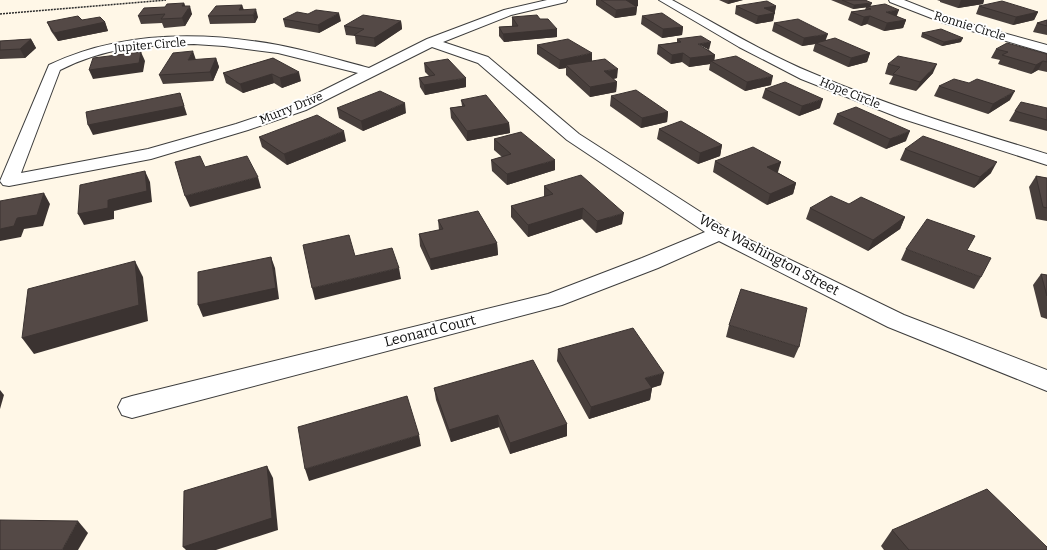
<svg xmlns="http://www.w3.org/2000/svg" width="1047" height="550" viewBox="0 0 1047 550" font-family="Bitter,serif">
	<style>
		.lines { fill: none; stroke-linecap: round; stroke-linejoin: round }
		.street-casing { stroke: #3d3d3d; stroke-width: 2 }
		.path { stroke: #2c2c2c; stroke-width: 1.5; stroke-dasharray: 2 1; stroke-linecap: butt }
		.street { fill: #fff; fill-rule: evenodd }
		.wall { fill: #483f3c }
		.shaded-wall { fill: #3b3331 }
		.building { fill: #544946; stroke: #3b3331 }
		.labels { text-anchor: middle; dominant-baseline: central; stroke-width: 4; stroke-linejoin: round; paint-order: stroke }
		.far-street-label { font-size: 12px; fill: #0a0a0a; stroke: #fff }
		.street-label { font-size: 14px; fill: #0a0a0a; stroke: #fff }
	</style>
	<rect width="100%" height="100%" fill="#fff7e7"/>
	<g class="lines">
		<defs>
			<g id="street">
				<path d="M547 0H567L566 2 511 15 443 42 488 57 579 134 727 229 904 315 1047 370V391L888 327 719 241 658 268 562 305 132 418 122 415 118 407 122 399 132 396 548 294 642 258 705 232 567 140 478 63 432 47 306 110 248 130 151 159 9 186 3 185 0 181 49 65C120 31 201 31 278 45 309 51 339 60 369 68L427 39 504 10ZM194 44 224 46 278 53 358 73 296 104 236 124 148 149 21 173 60 70C106 47 143 45 194 44Z"/>
				<path d="M659 0H672C718 25 764 53 812 73 888 106 968 130 1047 154V165L900 118 801 79 739 47Z"/>
				<polygon points="889,0 904,0 952,19 1047,45 1047,53 944,23 890,2"/>
			</g>
		</defs>
		<use href="#street" class="street-casing"/>
		<polyline class="path" points="0,14 166,0"/>
		<use href="#street" class="street"/>
	</g>
	<g class="wall">
		<polygon points="596,0 638,0 638,6 636,7 637,7 636,15 615,18 596,5"/>
		<polygon points="719,0 743,0 728,4"/>
		<polygon points="831,0 865,0 870,6 906,20 903,28 884,31 867,24 861,26 848,20 851,12 865,10 866,7 853,9"/>
		<polygon points="937,0 984,0 983,4 958,8 940,2 940,1"/>
		<polygon points="184,3 185,6 192,14 185,26 164,28 162,23 141,24 138,16 165,7"/>
		<polygon points="242,5 244,10 258,17 255,23 210,24 208,16"/>
		<polygon points="736,6 776,6 773,21 756,24 735,14"/>
		<polygon points="979,6 1038,12 1034,20 1013,25 976,14"/>
		<polygon points="308,14 341,21 319,33 285,27 283,19"/>
		<polygon points="642,16 683,27 682,35 662,38 641,24"/>
		<polygon points="512,17 540,19 557,29 557,37 504,42 499,36 499,27 512,26"/>
		<polygon points="82,20 105,22 108,31 58,41 51,31 47,22"/>
		<polygon points="1047,20 1047,35 1033,32 1037,23"/>
		<polygon points="401,21 402,29 375,47 356,44 355,36 346,35 344,26"/>
		<polygon points="774,23 826,40 870,53 867,62 848,67 813,51 815,44 802,46 772,31"/>
		<polygon points="922,33 961,42 942,46 921,37"/>
		<polygon points="31,39 36,48 25,58 0,59 0,41"/>
		<polygon points="677,39 709,50 715,55 714,60 771,85 745,91 709,70 710,64 689,67 682,62 671,64 657,54 658,45 677,42"/>
		<polygon points="537,45 592,61 617,78 613,79 617,82 616,92 590,97 566,75 566,68 559,69 537,54"/>
		<polygon points="996,49 1047,54 1047,72 1038,70 1031,74 998,64 1000,60 991,58"/>
		<polygon points="216,58 219,67 213,81 163,84 159,75"/>
		<polygon points="273,58 301,81 282,88 274,83 243,93 226,83 223,73"/>
		<polygon points="424,63 466,87 425,95 420,87 419,78 429,76 425,72"/>
		<polygon points="888,64 933,73 916,91 889,84 893,76 885,74"/>
		<polygon points="939,86 1010,100 988,114 934,96"/>
		<polygon points="765,89 820,108 799,116 762,98"/>
		<polygon points="611,96 668,112 667,122 641,128 610,106"/>
		<polygon points="461,100 509,123 510,133 467,141 451,118 450,108 462,106"/>
		<polygon points="337,108 406,113 363,131 339,118"/>
		<polygon points="1047,108 1047,131 1009,121 1015,111"/>
		<polygon points="837,114 906,141 886,149 833,124"/>
		<polygon points="659,129 722,145 720,156 698,164 657,139"/>
		<polygon points="259,137 346,141 287,165 262,147"/>
		<polygon points="494,139 555,170 507,185 492,171 491,160 502,157 494,150"/>
		<polygon points="905,149 991,173 974,188 900,160"/>
		<polygon points="715,161 781,162 777,172 796,183 793,194 767,205 713,172"/>
		<polygon points="1036,176 1047,178 1047,221 1036,219 1029,187"/>
		<polygon points="544,186 622,224 596,233 582,219 528,237 511,217 511,206 544,197"/>
		<polygon points="849,204 905,217 900,229 868,251 806,219 810,208"/>
		<polygon points="438,220 497,243 498,255 431,270 420,246 419,234 439,230"/>
		<polygon points="906,249 981,277 974,289 901,260"/>
		<polygon points="1041,274 1047,275 1047,319 1041,317 1033,285"/>
		<polygon points="729,325 799,347 794,358 726,337"/>
		<polygon points="558,349 661,385 652,388 650,400 589,419 557,361"/>
		<polygon points="434,388 567,424 567,436 510,454 499,427 451,442 436,400"/>
		<polygon points="892,530 1047,550 884,550 881,546"/>
	</g>
	<g class="shaded-wall">
		<polygon points="626,0 638,0 638,6 625,8"/>
		<polygon points="729,0 743,0 728,4"/>
		<polygon points="961,0 984,0 983,4 958,8"/>
		<polygon points="184,3 187,11 190,6 192,14 185,26 182,18 182,6"/>
		<polygon points="872,3 870,7 853,9 854,5"/>
		<polygon points="242,5 244,13 239,10"/>
		<polygon points="776,6 773,21 756,24 758,16 764,8"/>
		<polygon points="637,7 636,15 615,18 616,10"/>
		<polygon points="256,9 258,17 255,23 253,15"/>
		<polygon points="899,10 896,18 886,12"/>
		<polygon points="1038,12 1034,20 1013,25 1016,17"/>
		<polygon points="339,13 341,21 319,33 318,25"/>
		<polygon points="870,16 867,24 861,26 864,17"/>
		<polygon points="906,20 903,28 884,31 887,23"/>
		<polygon points="401,21 402,29 375,47 374,38"/>
		<polygon points="105,22 108,31 58,41 54,33"/>
		<polygon points="683,27 682,35 662,38 663,29"/>
		<polygon points="557,29 557,37 504,42 503,34"/>
		<polygon points="828,34 825,42 816,43 815,44 802,46 804,38"/>
		<polygon points="963,38 961,42 942,46 944,42"/>
		<polygon points="31,39 36,48 25,58 20,49"/>
		<polygon points="711,42 709,50 698,44"/>
		<polygon points="193,51 196,60 188,60"/>
		<polygon points="141,52 145,61 143,72 93,79 89,70"/>
		<polygon points="592,53 592,62 566,65 566,68 559,69 560,60"/>
		<polygon points="683,53 682,62 671,64 672,55"/>
		<polygon points="870,53 867,62 848,67 851,58"/>
		<polygon points="715,55 714,63 711,61 710,64 689,67 690,58"/>
		<polygon points="216,58 219,67 213,81 210,72"/>
		<polygon points="1043,61 1038,70 1031,74 1036,65"/>
		<polygon points="937,64 933,73 916,91 920,82"/>
		<polygon points="618,69 617,78 604,81 604,71"/>
		<polygon points="299,72 301,81 282,88 280,78"/>
		<polygon points="272,74 274,83 243,93 240,84"/>
		<polygon points="773,76 771,85 745,91 747,82"/>
		<polygon points="466,78 466,87 425,95 424,85"/>
		<polygon points="617,82 616,92 590,97 590,87"/>
		<polygon points="1015,91 1010,100 988,114 993,104"/>
		<polygon points="180,93 187,115 93,135 88,125"/>
		<polygon points="823,99 820,108 799,116 802,106"/>
		<polygon points="405,103 406,113 363,131 361,121"/>
		<polygon points="668,112 667,122 641,128 642,118"/>
		<polygon points="509,123 510,133 467,141 467,131"/>
		<polygon points="344,131 346,141 287,165 284,154"/>
		<polygon points="910,131 906,141 886,149 890,139"/>
		<polygon points="722,145 720,156 698,164 700,153"/>
		<polygon points="555,160 555,170 507,185 507,174"/>
		<polygon points="781,162 778,172 764,177 767,167"/>
		<polygon points="997,162 991,173 974,188 980,177"/>
		<polygon points="145,171 150,182 152,202 114,211 114,219 84,225 78,214 108,200"/>
		<polygon points="258,177 261,188 190,207 185,196"/>
		<polygon points="796,183 793,194 767,205 770,194"/>
		<polygon points="44,193 50,204 43,226 24,229 21,237 0,241 0,229 17,218"/>
		<polygon points="583,208 582,219 528,237 528,225"/>
		<polygon points="624,213 622,224 596,233 597,221"/>
		<polygon points="905,217 900,229 868,251 873,240"/>
		<polygon points="497,243 498,255 431,270 430,259"/>
		<polygon points="271,257 275,268 279,299 203,317 198,305"/>
		<polygon points="135,261 143,277 148,321 34,354 22,338"/>
		<polygon points="399,268 401,279 315,300 312,288"/>
		<polygon points="664,373 661,385 643,390 645,378"/>
		<polygon points="652,388 650,400 589,419 591,407"/>
		<polygon points="0,390 4,395 0,409"/>
		<polygon points="498,415 499,427 451,442 449,430"/>
		<polygon points="567,424 567,436 510,454 510,443"/>
		<polygon points="419,435 421,446 309,481 305,469"/>
		<polygon points="267,466 273,478 278,530 216,550 186,550 183,547"/>
		<polygon points="78,521 88,533 78,550 62,550"/>
	</g>
	<g class="building">
		<polygon points="601,0 627,0 626,0 637,7 616,10"/>
		<polygon points="842,0 865,0 872,3 854,5"/>
		<polygon points="767,1 776,6 764,8 775,13 758,16 736,6"/>
		<polygon points="1002,1 1038,12 1016,17 979,6"/>
		<polygon points="184,3 182,6 190,6 182,18 161,19 165,14 138,16 144,8 165,7 167,4"/>
		<polygon points="885,4 899,10 886,12 906,20 887,23 870,16 864,17 851,12 871,9 866,7"/>
		<polygon points="242,5 239,10 256,9 253,15 208,16 216,6"/>
		<polygon points="316,10 339,13 318,25 283,19 297,12 308,14"/>
		<polygon points="662,13 683,27 663,29 642,16"/>
		<polygon points="363,15 401,21 374,38 354,35 364,29 344,26"/>
		<polygon points="537,15 540,19 548,19 557,29 503,34 499,27 518,26 512,17"/>
		<polygon points="78,16 82,20 100,17 105,22 54,33 47,22"/>
		<polygon points="798,19 828,34 804,38 774,23"/>
		<polygon points="1047,20 1047,26 1037,23"/>
		<polygon points="941,29 963,38 944,42 922,33"/>
		<polygon points="701,36 711,42 698,44 715,55 690,58 683,53 672,55 658,45 681,42 677,39"/>
		<polygon points="835,38 870,53 851,58 816,43"/>
		<polygon points="31,39 20,49 0,50 0,41"/>
		<polygon points="568,39 592,53 560,60 537,45"/>
		<polygon points="1007,43 1047,54 1047,62 1043,61 1036,65 1002,55 1008,52 996,49"/>
		<polygon points="193,51 188,60 216,58 210,72 159,75 173,53"/>
		<polygon points="141,52 139,63 89,70 93,58"/>
		<polygon points="736,56 773,76 747,82 711,61"/>
		<polygon points="898,56 937,64 920,82 893,74 900,67 888,64"/>
		<polygon points="273,58 299,72 280,78 272,74 240,84 223,73"/>
		<polygon points="448,59 466,78 424,85 419,78 435,75 424,63"/>
		<polygon points="605,59 618,69 604,71 617,82 590,87 566,65"/>
		<polygon points="954,79 969,83 977,79 1015,91 993,104 939,86"/>
		<polygon points="785,82 823,99 802,106 765,89"/>
		<polygon points="636,90 668,112 642,118 611,96"/>
		<polygon points="380,91 405,103 361,121 337,108"/>
		<polygon points="180,93 184,106 88,125 86,112"/>
		<polygon points="486,95 509,123 467,131 450,108 465,106 461,100"/>
		<polygon points="1021,102 1047,108 1047,120 1015,111"/>
		<polygon points="856,107 910,131 890,139 837,114"/>
		<polygon points="317,115 344,131 284,154 259,137"/>
		<polygon points="681,121 722,145 700,153 659,129"/>
		<polygon points="521,132 555,160 507,174 491,160 511,154 494,139"/>
		<polygon points="923,136 997,162 980,177 905,149"/>
		<polygon points="753,147 781,162 767,167 796,183 770,194 715,161"/>
		<polygon points="200,156 205,167 247,156 258,177 185,196 175,162"/>
		<polygon points="145,171 147,191 108,200 108,208 78,214 80,185"/>
		<polygon points="581,175 624,213 597,221 583,208 528,225 511,206 553,194 544,186"/>
		<polygon points="1036,176 1047,178 1047,208 1043,207"/>
		<polygon points="44,193 37,215 17,218 14,226 0,229 0,201"/>
		<polygon points="831,196 849,204 861,197 905,217 873,240 810,208"/>
		<polygon points="478,211 497,243 430,259 419,234 443,229 438,220"/>
		<polygon points="927,219 975,236 967,250 991,258 981,277 906,249"/>
		<polygon points="349,235 355,256 392,248 399,268 312,288 303,245"/>
		<polygon points="271,257 276,288 198,305 198,272"/>
		<polygon points="135,261 139,305 22,338 28,289"/>
		<polygon points="1041,274 1047,275 1047,296"/>
		<polygon points="741,289 807,308 799,347 729,325"/>
		<polygon points="633,328 664,373 645,378 652,388 591,407 558,349"/>
		<polygon points="533,360 567,424 510,443 498,415 449,430 434,388"/>
		<polygon points="407,396 419,435 305,469 298,427"/>
		<polygon points="267,466 272,518 183,547 184,491"/>
		<polygon points="987,489 1047,547 1047,550 909,550 892,530"/>
		<polygon points="0,520 78,521 62,550 0,550"/>
	</g>
	<g class="labels">
		<g class="far-street-label">
			<text transform="translate(970 26) rotate(17)">Ronnie Circle</text>
			<text transform="translate(150 45) rotate(-5)">Jupiter Circle</text>
			<text transform="translate(850 93) rotate(22)">Hope Circle</text>
			<text transform="translate(291 108) rotate(-22)">Murry Drive</text>
		</g>
		<g class="street-label">
			<text transform="translate(769 255) rotate(28)">West Washington Street</text>
			<text transform="translate(430 331) rotate(-14)">Leonard Court</text>
		</g>
	</g>
</svg>
